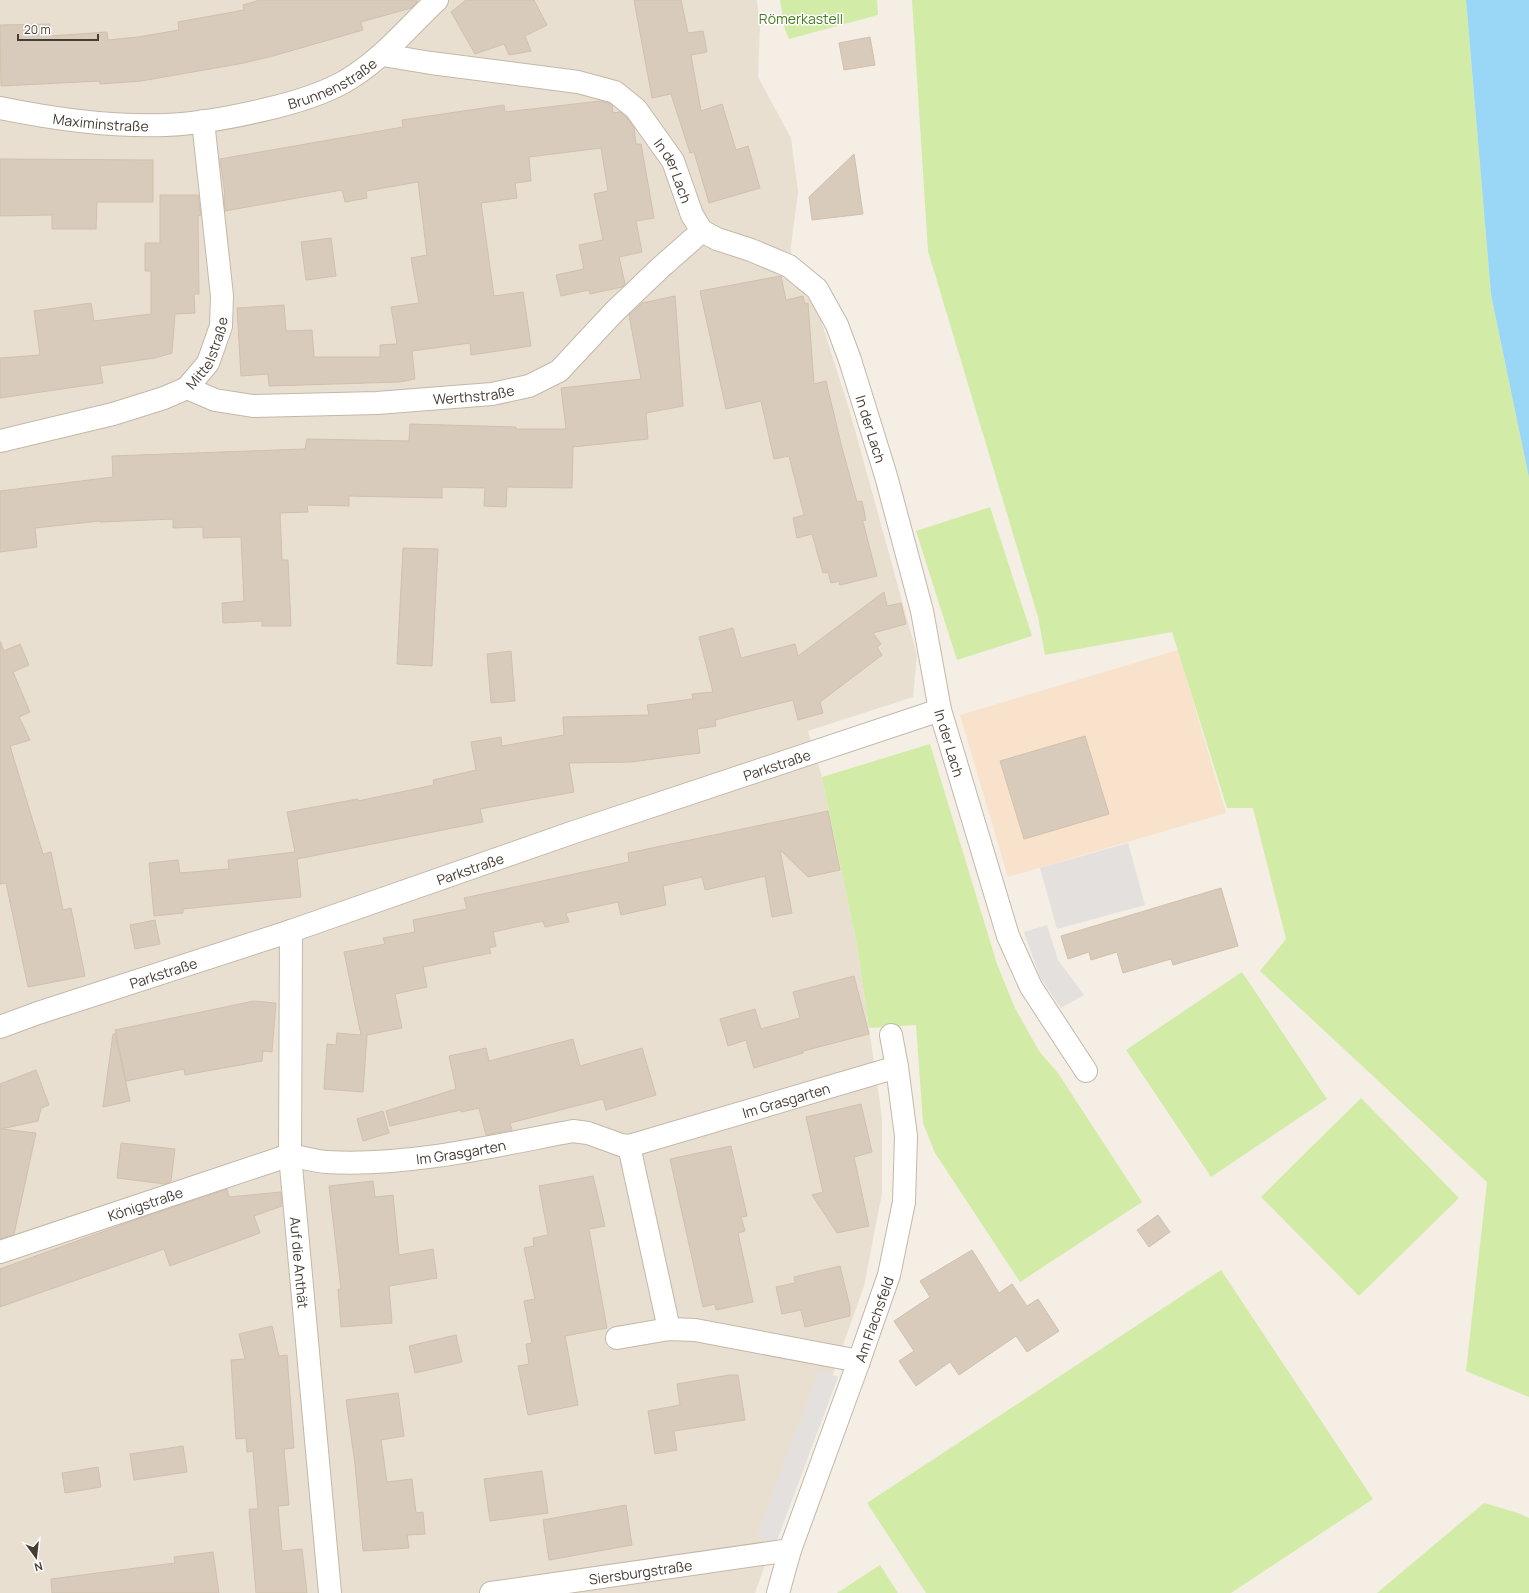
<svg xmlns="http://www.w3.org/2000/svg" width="1529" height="1593" viewBox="0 0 1529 1593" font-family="Manrope,sans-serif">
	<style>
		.residential { fill: #e8dfd1 }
		.commercial { fill: #f8e2cc }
		.green { fill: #d2eca8 }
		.parking { fill: #e4e0dd }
		.water { fill: #9ad7f7 }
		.building { fill: #d9cbbb; stroke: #d1c0ab }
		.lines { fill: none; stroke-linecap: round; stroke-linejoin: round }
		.minor-casing { stroke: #c3b8a8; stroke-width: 24 }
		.minor { stroke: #fff; stroke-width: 22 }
		.labels { text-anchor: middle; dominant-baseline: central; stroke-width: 3; stroke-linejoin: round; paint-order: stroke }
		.park-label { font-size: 14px; fill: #4a7d21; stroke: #fff }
		.street-label { font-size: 14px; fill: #463d33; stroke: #fff }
	</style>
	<rect width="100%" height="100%" fill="#f4eee4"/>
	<polygon class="residential" points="0,0 757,0 760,26 758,77 791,138 798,192 791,246 792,277 818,311 850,412 917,655 913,697 808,731 822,777 857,946 882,1117 882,1193 864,1286 755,1593 0,1593"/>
	<polygon class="commercial" points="1178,650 1226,813 1008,877 960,715"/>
	<g class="green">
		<polygon points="780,0 877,0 878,15 789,39 785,30"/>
		<polygon points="912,0 1466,0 1491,295 1529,478 1529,1397 1466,1371 1487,1182 1260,971 1286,939 1253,808 1227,808 1172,632 1045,655 1038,617 928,251"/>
		<polygon points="990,507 1032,636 957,660 916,531"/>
		<polygon points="930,744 997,964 1015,1008 1039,1051 1058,1073 1142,1202 1020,1282 935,1153 923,1123 916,1025 869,1028 857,946 822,777"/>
		<polygon points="1242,972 1327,1099 1211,1177 1126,1050"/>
		<polygon points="1361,1098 1459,1198 1359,1296 1261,1197"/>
		<polygon points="1221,1270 1373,1499 1231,1593 926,1593 867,1503"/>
		<polygon points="1484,1503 1518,1513 1529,1518 1529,1593 1377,1593"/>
		<polygon points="880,1565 898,1593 837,1593"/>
	</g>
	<g class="parking">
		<polygon points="1128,843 1145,905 1057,929 1040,868"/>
		<polygon points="1047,925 1058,960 1084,995 1061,1008 1040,977 1024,932"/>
		<polygon points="819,1370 838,1377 776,1543 757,1535"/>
	</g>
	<polygon class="water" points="1466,0 1529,0 1529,478 1491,295"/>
	<g class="building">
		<polygon points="260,0 417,0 417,2 411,8 361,22 363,30 273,56 244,63 141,81 100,84 100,81 1,86 0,25 50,24 50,36 107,32 108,40 138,37 179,30 178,22 244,10 243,5"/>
		<polygon points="466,0 534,0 547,25 525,36 531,51 509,55 504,44 475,54 451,12"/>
		<polygon points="634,0 681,0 688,33 703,31 707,52 691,55 701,111 722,104 736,150 748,146 760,188 709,203 694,152 690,153 671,94 652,98"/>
		<polygon points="870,37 875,65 844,70 839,43"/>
		<polygon points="600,101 609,103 612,105 613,113 620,112 627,118 634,127 636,144 641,144 654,218 636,221 642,252 619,257 625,284 622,287 590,294 589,290 561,296 556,275 584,269 579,245 603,240 594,194 608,191 601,148 529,157 531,181 515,183 517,198 481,203 494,296 523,292 531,346 471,355 470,343 412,351 415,379 400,382 269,386 268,374 241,376 237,308 284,305 286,331 312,330 314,357 380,357 380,345 397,344 391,307 419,303 411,258 427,255 418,182 366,191 367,198 345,202 342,190 225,211 224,195 225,195 220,159 403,127 402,120 504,105 505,112"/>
		<polygon points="854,154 863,214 812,220 809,197"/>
		<polygon points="0,159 153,160 153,202 97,202 96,229 52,229 52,215 0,216"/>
		<polygon points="160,195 198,195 201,215 198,216 199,294 194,294 195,313 175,314 172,353 155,358 100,366 103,383 0,398 0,358 40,355 34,311 91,303 94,321 151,314 151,271 145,271 145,243 160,243"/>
		<polygon points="331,238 336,276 306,280 301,242"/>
		<polygon points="780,276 781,276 786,300 803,296 805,304 808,303 814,384 826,381 842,448 857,502 862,501 866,520 862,521 863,522 877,576 840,585 839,581 831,583 828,572 823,573 812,534 797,538 793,518 804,515 789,456 774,459 761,401 726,409 700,291"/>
		<polygon points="675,296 683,406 646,413 648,439 573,447 572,488 507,487 506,507 484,506 485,488 442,487 442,498 349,496 349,506 307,505 308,512 280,513 282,560 288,560 291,626 262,626 262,621 223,623 222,603 244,601 241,537 203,538 203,527 173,528 173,519 100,522 100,521 35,528 37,547 0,552 0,491 113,477 112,456 305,449 307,439 409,441 410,424 516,427 516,429 566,429 561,388 641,379 629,315 642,303"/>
		<polygon points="403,548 438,549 432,666 397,664"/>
		<polygon points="884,592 887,606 901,603 906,624 873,633 881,644 877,647 882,655 820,702 823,713 798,720 793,700 715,720 716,726 697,729 700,753 631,762 569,763 574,792 480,809 483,822 297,859 301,897 183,909 183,913 154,916 149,863 178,860 180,873 229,869 228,860 295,852 287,812 358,799 358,801 434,785 433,780 476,770 471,742 501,737 502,746 564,735 563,717 649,715 647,705 693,699 692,694 713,692 699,637 733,628 741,658 795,644 798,656"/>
		<polygon points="0,641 4,651 20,644 29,665 13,672 30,712 19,717 30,740 10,746 43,854 51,852 63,910 71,908 85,976 28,987 6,883 0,884"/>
		<polygon points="511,651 515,701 491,703 487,654"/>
		<polygon points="1085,736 1109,814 1024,839 1000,761"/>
		<polygon points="828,811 840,870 808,877 780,850 792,913 772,917 765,876 705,890 702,877 663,886 666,905 621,915 618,902 566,913 569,922 545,927 543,921 493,932 496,946 489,948 491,953 423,967 427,987 395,994 402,1028 367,1035 363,1092 324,1089 327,1044 336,1045 337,1033 361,1035 344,952 385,944 383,938 415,932 413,920 467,909 464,898 629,862 628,853"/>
		<polygon points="1221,888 1238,946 1173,965 1171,959 1123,973 1117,952 1091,960 1089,952 1068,959 1061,936"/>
		<polygon points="155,920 160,944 135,949 130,925"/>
		<polygon points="854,976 869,1034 803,1051 803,1053 754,1068 746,1040 728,1046 720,1019 755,1009 761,1029 800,1018 793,992"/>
		<polygon points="254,1001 276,1003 272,1052 263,1051 262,1061 185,1075 184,1069 126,1081 115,1030"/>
		<polygon points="113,1034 115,1034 130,1101 103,1107"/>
		<polygon points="573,1039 580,1066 642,1048 656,1095 606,1110 603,1099 510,1123 512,1130 486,1135 479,1108 461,1112 461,1110 390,1126 386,1111 456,1089 449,1056 486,1048 489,1061"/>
		<polygon points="36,1070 49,1105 41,1108 38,1121 1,1129 36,1133 14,1234 0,1239 0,1084"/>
		<polygon points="861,1104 872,1152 854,1157 869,1226 837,1233 812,1195 823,1192 806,1117"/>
		<polygon points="383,1111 389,1133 363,1141 357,1119"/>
		<polygon points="121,1143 175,1149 171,1181 165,1184 117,1178"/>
		<polygon points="731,1146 747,1216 741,1217 745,1231 738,1233 753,1302 716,1310 715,1304 703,1307 670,1159"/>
		<polygon points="593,1176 605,1226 589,1229 607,1328 565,1336 578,1405 528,1415 518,1366 529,1364 526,1344 532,1343 524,1301 535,1299 524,1248 534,1246 533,1238 548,1235 539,1186"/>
		<polygon points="373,1181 375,1197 393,1195 399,1255 433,1249 437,1278 389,1286 392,1323 341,1327 338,1289 341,1289 329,1186"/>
		<polygon points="227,1189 229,1197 281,1192 282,1206 254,1216 260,1233 170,1266 164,1249 0,1307 0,1269 135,1220"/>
		<polygon points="1158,1215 1170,1232 1149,1247 1137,1230"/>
		<polygon points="972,1250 999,1293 1012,1284 1027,1306 1038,1299 1059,1331 1027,1352 1016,1336 959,1375 950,1362 916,1386 899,1361 914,1351 894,1321 930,1297 920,1281"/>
		<polygon points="840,1266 850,1307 850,1316 805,1327 801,1310 782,1314 776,1287 795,1283 794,1277"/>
		<polygon points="272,1326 279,1356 287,1355 294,1448 284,1449 289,1505 278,1506 282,1551 302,1549 307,1593 256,1593 249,1509 258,1509 253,1451 247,1452 246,1438 236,1439 231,1360 245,1359 239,1334"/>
		<polygon points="456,1335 462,1362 415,1373 409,1346"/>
		<polygon points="729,1375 738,1375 745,1420 674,1431 677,1450 655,1454 648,1411 680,1405 677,1384"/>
		<polygon points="398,1393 404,1436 381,1440 387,1482 412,1479 416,1513 423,1512 425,1534 407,1535 409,1548 363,1551 355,1464 346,1400"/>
		<polygon points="183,1446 187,1472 134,1480 130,1454"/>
		<polygon points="98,1467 101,1487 65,1493 62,1473"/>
		<polygon points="542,1471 548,1513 490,1521 484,1479"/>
		<polygon points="626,1505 632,1545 549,1560 543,1520"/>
		<polygon points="213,1552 219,1593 52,1593 51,1579 175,1563 174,1557"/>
	</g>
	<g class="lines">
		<defs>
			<g id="minor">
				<path id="s1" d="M383 55 431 63 578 82 615 92 636 109 673 161 692 215 702 231 717 239 751 250 789 266 817 289 837 325 850 360 886 476 922 611 940 710 1008 936 1031 987 1086 1071"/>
				<path id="s2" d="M0 108C54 119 110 127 165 125 199 124 234 117 267 109 293 103 320 95 344 82 382 60 406 29 437 0"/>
				<path id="s3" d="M187 388 215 400 253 406 377 403 492 394 529 386 559 371 614 312 660 268 702 231"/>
				<path id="s4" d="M0 441 113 414 164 398 187 388 208 363 221 326 222 296 203 121"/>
				<path id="s5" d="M291 931 290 1155 330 1593"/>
				<path id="s6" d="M0 1027 38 1013 291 931 574 832 940 710"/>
				<polyline points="629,1146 669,1329"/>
				<path id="s7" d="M0 1252 290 1155C301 1157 314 1161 326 1162 407 1167 493 1146 573 1131L588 1133 621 1145 629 1146 897 1067"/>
				<polyline points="617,1338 669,1329 695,1330 859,1361"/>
				<path id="s8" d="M491 1593 790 1550"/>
				<path id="s9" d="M778 1593 790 1550 859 1361 889 1275 904 1202 906 1136 897 1067 891 1035"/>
			</g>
		</defs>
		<use href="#minor" class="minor-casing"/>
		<use href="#minor" class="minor"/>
	</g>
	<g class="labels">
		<g class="park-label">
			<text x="801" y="18">Römerkastell</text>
		</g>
		<g class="street-label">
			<text stroke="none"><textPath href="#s2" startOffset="340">Brunnenstraße</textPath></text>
			<text stroke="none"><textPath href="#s2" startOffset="102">Maximinstraße</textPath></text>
			<text stroke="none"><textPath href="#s1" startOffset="335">In der Lach</textPath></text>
			<text stroke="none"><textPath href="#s4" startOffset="236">Mittelstraße</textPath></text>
			<text stroke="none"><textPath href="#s3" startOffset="290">Werthstraße</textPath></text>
			<text stroke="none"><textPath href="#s1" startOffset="683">In der Lach</textPath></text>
			<text stroke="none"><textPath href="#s1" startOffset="1007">In der Lach</textPath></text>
			<text stroke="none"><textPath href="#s6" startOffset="820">Parkstraße</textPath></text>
			<text stroke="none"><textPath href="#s6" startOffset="496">Parkstraße</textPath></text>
			<text stroke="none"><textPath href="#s6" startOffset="172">Parkstraße</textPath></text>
			<text stroke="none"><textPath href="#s7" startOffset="814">Im Grasgarten</textPath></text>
			<text stroke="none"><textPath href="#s7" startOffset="478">Im Grasgarten</textPath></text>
			<text stroke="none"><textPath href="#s7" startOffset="153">Königstraße</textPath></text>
			<text stroke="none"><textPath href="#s5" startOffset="332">Auf die Anthät</textPath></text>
			<text stroke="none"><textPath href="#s9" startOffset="290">Am Flachsfeld</textPath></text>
			<text stroke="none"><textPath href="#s8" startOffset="151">Siersburgstraße</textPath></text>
		</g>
	</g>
	<g transform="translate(36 1557) rotate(165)" stroke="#ffffff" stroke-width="3" paint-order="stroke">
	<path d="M0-3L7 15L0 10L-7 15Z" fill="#463d33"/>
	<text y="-6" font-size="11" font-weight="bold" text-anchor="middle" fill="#463d33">N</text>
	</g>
	<path d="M18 34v6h80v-6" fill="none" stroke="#463d33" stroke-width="2"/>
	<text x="24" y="34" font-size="12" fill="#463d33" stroke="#ffffff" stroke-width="3" paint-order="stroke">20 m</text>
</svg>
